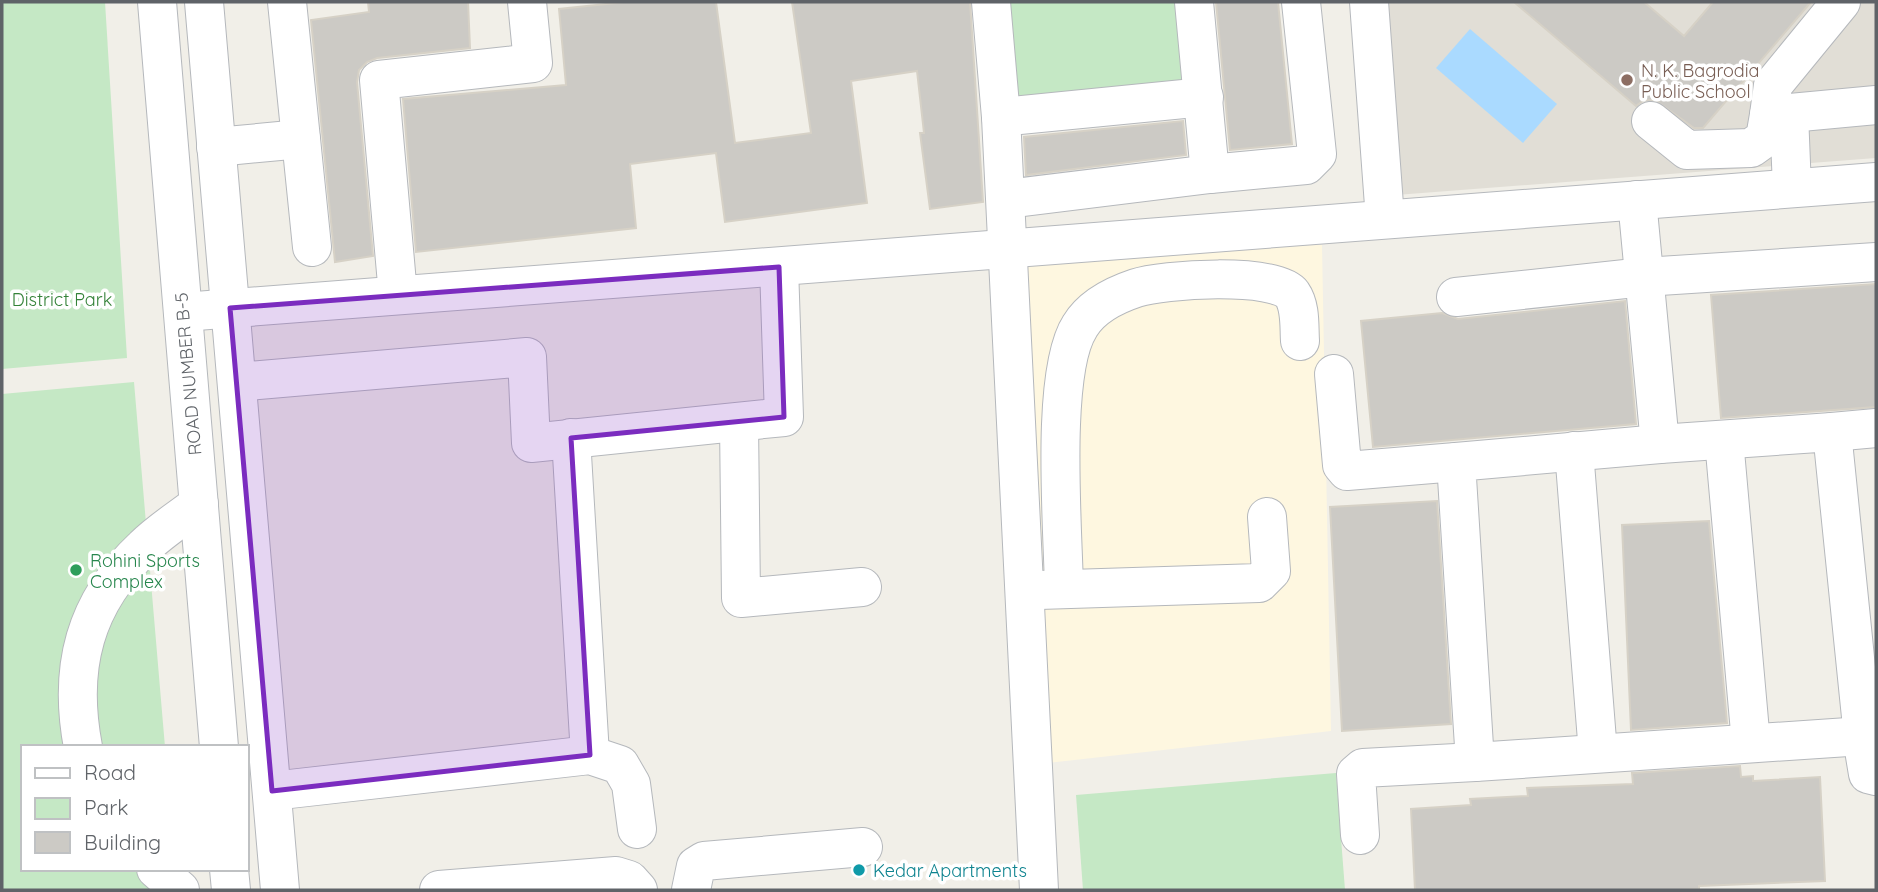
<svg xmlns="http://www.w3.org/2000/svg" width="1878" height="892" viewBox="0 0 1878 892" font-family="Quicksand,sans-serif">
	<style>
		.commercial { fill: #fef7e0 }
		.education { fill: #e1ded6 }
		.green { fill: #c5e8c5 }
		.water { fill: #aadaff }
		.building { fill: #cccac5; stroke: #d6d1c6; stroke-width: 2 }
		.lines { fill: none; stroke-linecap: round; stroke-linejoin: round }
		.minor-casing { stroke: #b5b8bc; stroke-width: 40 }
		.minor { stroke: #fff; stroke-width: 38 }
		.marked { fill: #7b2cbf; fill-opacity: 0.2; stroke: #7b2cbf; stroke-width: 5; stroke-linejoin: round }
		.education-dot { fill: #8d6e63; stroke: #fff; stroke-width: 2.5 }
		.leisure-dot { fill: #2e9e5b; stroke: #fff; stroke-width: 2.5 }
		.culture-dot { fill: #0f9aa8; stroke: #fff; stroke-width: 2.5 }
		.labels { text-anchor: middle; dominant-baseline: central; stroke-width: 7; stroke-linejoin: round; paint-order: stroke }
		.education-label { font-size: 18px; fill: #785e54; stroke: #fff; text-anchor: start }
		.park-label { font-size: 18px; fill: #348238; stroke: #fff }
		.street-label { font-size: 18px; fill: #5f6368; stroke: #fff }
		.leisure-label { font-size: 18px; fill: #27864d; stroke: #fff; text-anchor: start }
		.culture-label { font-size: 18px; fill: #0d838f; stroke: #fff; text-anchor: start }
	</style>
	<rect width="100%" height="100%" fill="#f1efe8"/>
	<polygon class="commercial" points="1322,245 1331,731 1030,765 1008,251"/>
	<polygon class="education" points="1375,2 1876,2 1876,158 1383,196"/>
	<g class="green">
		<polygon points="2,2 105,2 127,358 2,369"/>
		<polygon points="1183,2 1191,86 1014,104 1004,3"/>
		<polygon points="134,382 165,747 23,747 23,869 176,869 178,890 2,890 2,394"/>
		<polygon points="1336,773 1345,890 1083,890 1076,795"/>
	</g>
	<polygon class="water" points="1470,29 1557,104 1523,143 1436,68"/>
	<g class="building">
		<polygon points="368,2 468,2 470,48 377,58 367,62 359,70 357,82 373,256 335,262 311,20 369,12"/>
		<polygon points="625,2 716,2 735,143 811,133 792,2 970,2 983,202 930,209 920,133 924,133 917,71 851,81 867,203 725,222 716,153 630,164 636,228 416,252 403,99 566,85 559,9"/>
		<polygon points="1216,2 1278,2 1292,144 1230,150"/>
		<polygon points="1514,2 1644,2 1684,36 1713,2 1811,2 1703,128 1694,128 1655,100 1644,100 1636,106"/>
		<polygon points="1183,121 1186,155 1026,175 1024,137"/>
		<polygon points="1876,284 1876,407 1721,418 1711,295"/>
		<polygon points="1625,301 1636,424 1373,447 1361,321 1442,313 1458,319"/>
		<polygon points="1437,501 1451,724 1342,731 1330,507"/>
		<polygon points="1709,521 1727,723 1631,730 1622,525"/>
		<polygon points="1740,766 1741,777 1753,776 1753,781 1820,777 1825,881 1699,886 1699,889 1679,890 1415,890 1411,809 1471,805 1470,799 1528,796 1527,788 1633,784 1632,773"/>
	</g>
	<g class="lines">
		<defs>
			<g id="minor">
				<polyline points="157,2 219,747"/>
				<polyline points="204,2 280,890"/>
				<polyline points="287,2 312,247"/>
				<polyline points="991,2 1001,117 1039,890"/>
				<polyline points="1369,2 1385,219"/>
				<polyline points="1789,114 1792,188"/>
				<polyline points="1769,115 1773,85 1841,2"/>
				<polyline points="1001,117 1204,97"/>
				<polyline points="1651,121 1687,150 1751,148 1765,138 1769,115 1876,105"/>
				<polyline points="216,147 301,139"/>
				<polyline points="1210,174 1306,165 1317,154 1301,2"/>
				<polyline points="1006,199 1210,174 1194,2"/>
				<polyline points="1637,200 1660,444 1832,432 1865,756 1868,774 1876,776"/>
				<polyline points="398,295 379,80 533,63 527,2"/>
				<polyline points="1456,297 1644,277 1876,262"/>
				<polyline points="183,312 1876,182"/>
				<polyline points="1334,374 1342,465 1347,471 1456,462"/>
				<polyline points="237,382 527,357 531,443 784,417 779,267"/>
				<polyline points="739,422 741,598 862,587"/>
				<polyline points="1832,432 1876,428"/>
				<polyline points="571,438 590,755"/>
				<polyline points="1724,440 1751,743"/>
				<polyline points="1660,444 1456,462 1475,762 1863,736"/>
				<polyline points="1574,451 1598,753"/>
				<path d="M1064 589C1063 529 1050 372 1080 326 1092 306 1115 295 1136 288 1162 279 1276 272 1292 294 1301 307 1299 326 1300 341"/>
				<polyline points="1039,590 1259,583 1271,571 1267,517"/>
				<path d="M83 747C68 668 84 603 144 547 160 531 181 518 199 504"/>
				<polyline points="272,791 590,755 620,765 631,784 637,829"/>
				<polyline points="1360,835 1356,774 1363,768 1475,762"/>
				<polyline points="156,869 180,890"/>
				<polyline points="229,869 231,890"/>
				<polyline points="439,890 616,876 629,880 638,890"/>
				<polyline points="691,890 696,866 704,861 863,847"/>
			</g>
		</defs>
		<use href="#minor" class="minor-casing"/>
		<use href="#minor" class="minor"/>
	</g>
	<path class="marked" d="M779 267 784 417 571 438 590 755 272 791 230 308Z"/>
	<circle class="education-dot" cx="1627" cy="80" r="7"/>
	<circle class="leisure-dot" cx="76" cy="570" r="7"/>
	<circle class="culture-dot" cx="859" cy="870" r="7"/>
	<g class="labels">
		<g class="education-label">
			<text x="1641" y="70">N. K. Bagrodia<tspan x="1641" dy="21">Public School</tspan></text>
		</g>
		<g class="park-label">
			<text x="62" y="299">District Park</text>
		</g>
		<g class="street-label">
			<text transform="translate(188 374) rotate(-95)">ROAD NUMBER B-5</text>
		</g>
		<g class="leisure-label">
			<text x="90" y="560">Rohini Sports<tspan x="90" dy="21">Complex</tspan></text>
		</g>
		<g class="culture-label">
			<text x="873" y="870">Kedar Apartments</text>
		</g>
	</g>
	<rect width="1878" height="892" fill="none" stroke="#5f6368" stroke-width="7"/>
	<rect x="21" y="745" width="228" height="126" fill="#ffffff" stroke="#bfc1c3" stroke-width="2"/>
	<rect x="35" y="768" width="35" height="10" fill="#ffffff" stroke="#bfc1c3" stroke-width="2"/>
	<text x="84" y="780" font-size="21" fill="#5f6368">Road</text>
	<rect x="35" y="798" width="35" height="21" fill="#c5e8c5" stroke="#bfc1c3" stroke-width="2"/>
	<text x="84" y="815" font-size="21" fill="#5f6368">Park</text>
	<rect x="35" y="832" width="35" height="21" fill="#cccac5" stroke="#bfc1c3" stroke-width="2"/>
	<text x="84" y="850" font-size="21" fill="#5f6368">Building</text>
</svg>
